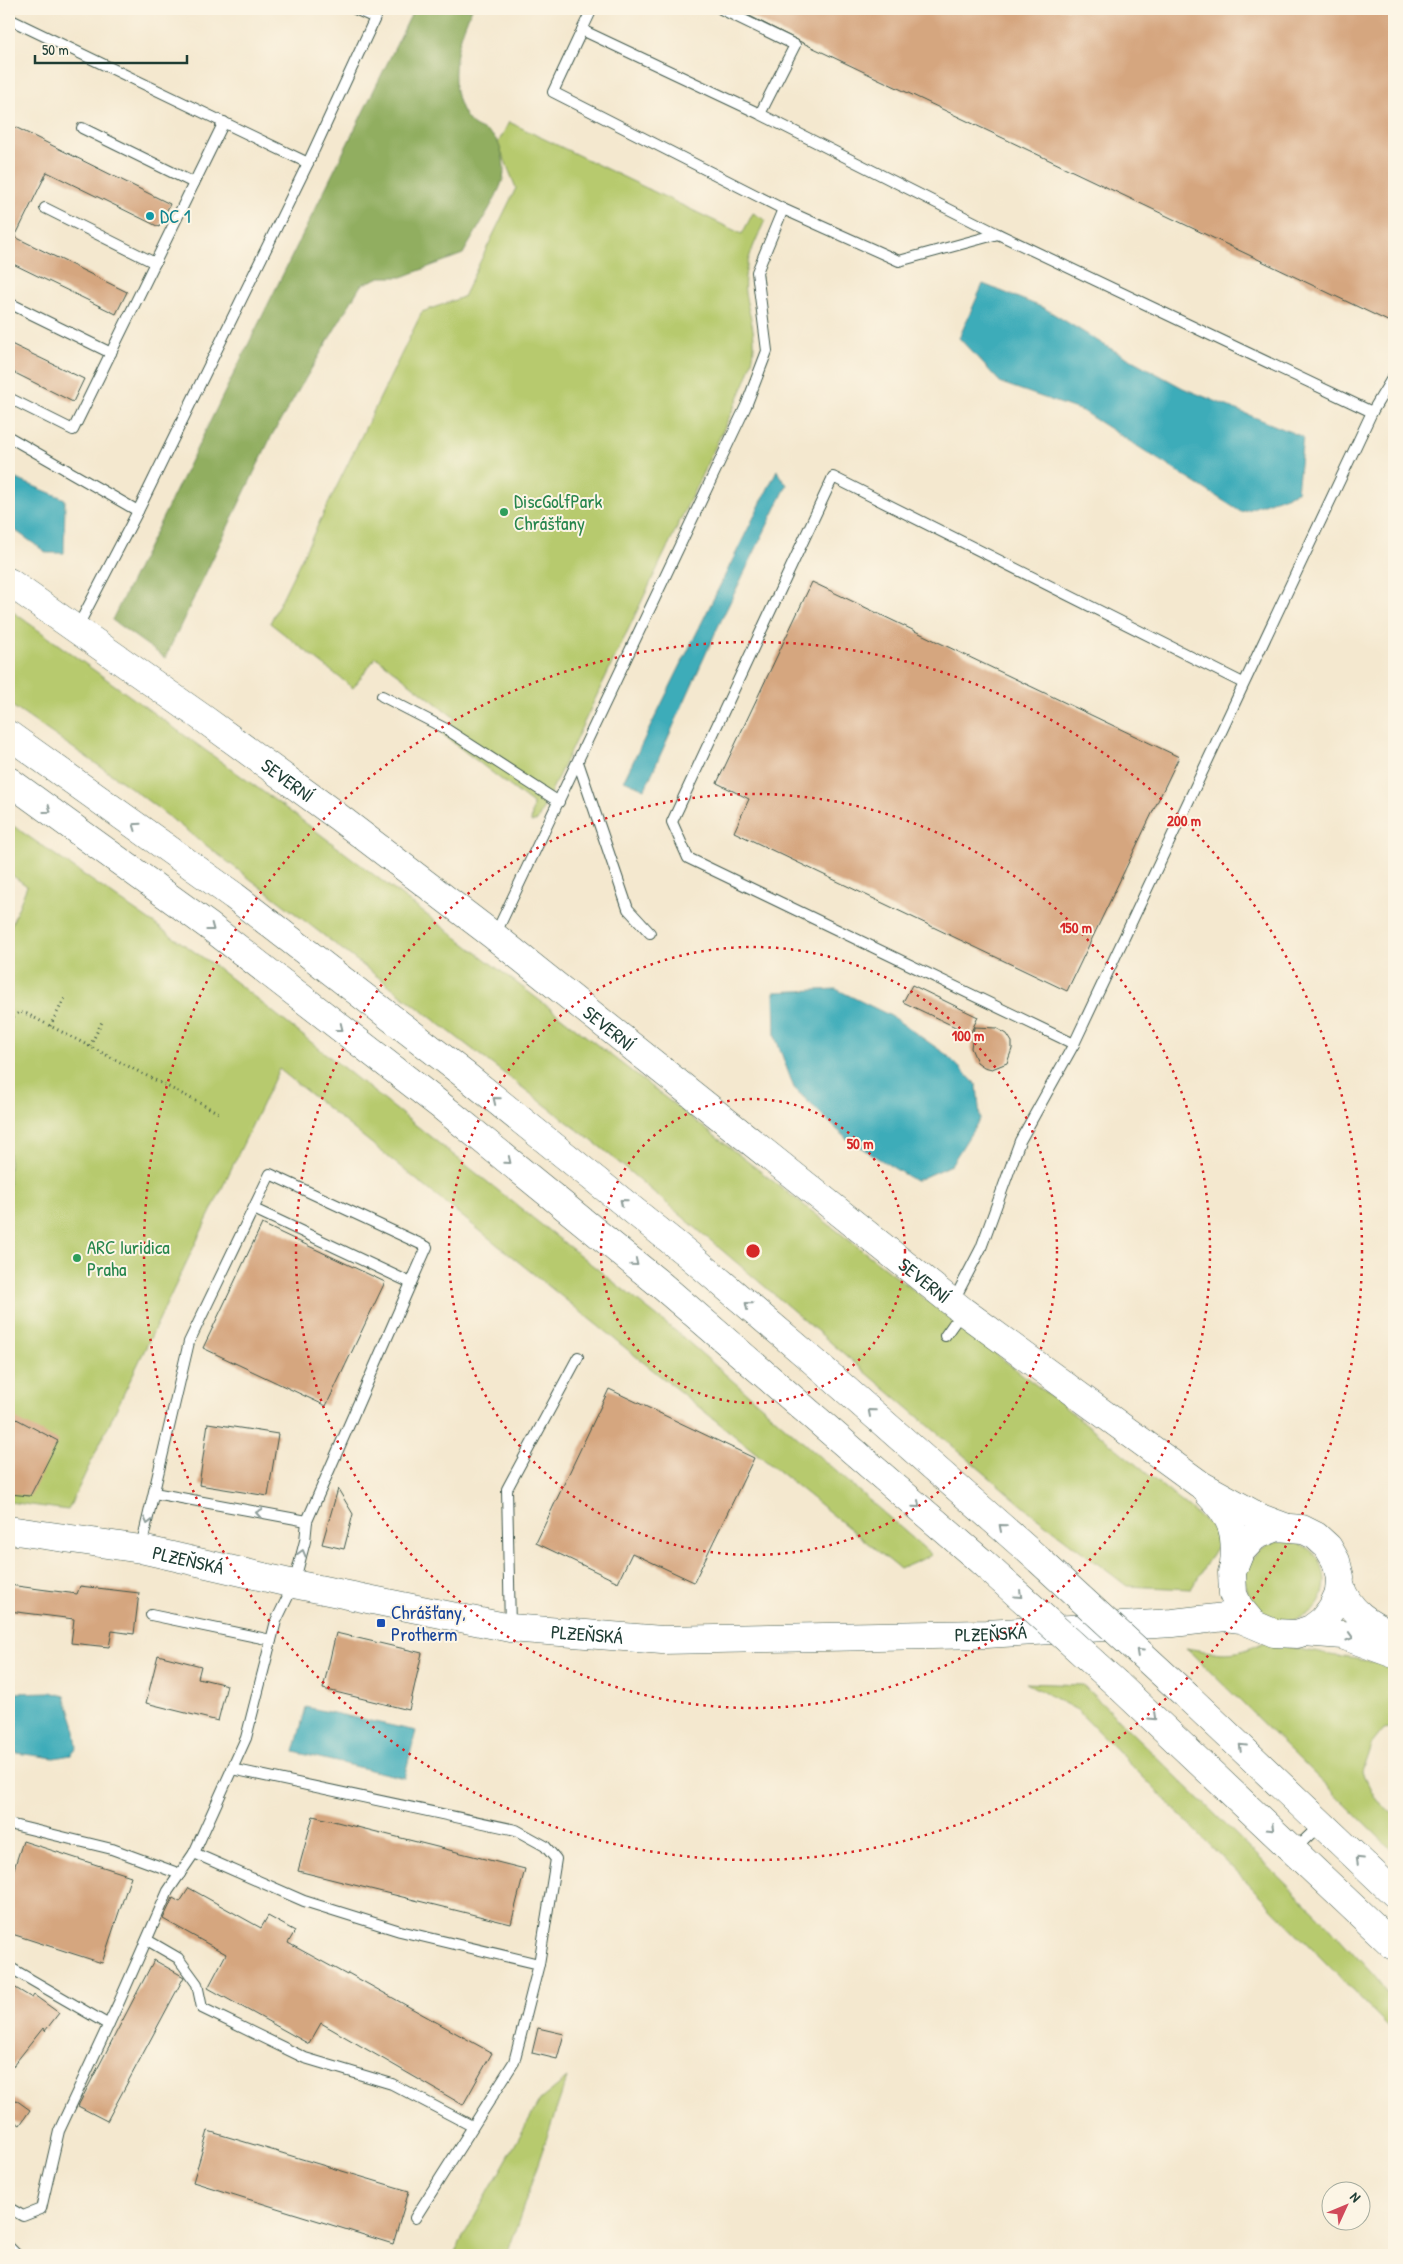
<svg xmlns="http://www.w3.org/2000/svg" width="1403" height="2264" viewBox="0 0 1403 2264" font-family="'Patrick Hand',sans-serif">
	<style>
		.green { fill: #b7ca6e; stroke: #6b8451 }
		.forest { fill: #91ae61; stroke: #58764a }
		.water { fill: #3cacb9; stroke: #2e7476 }
		.building { fill: #d5a67f }
		.lines { fill: none; stroke-linecap: round; stroke-linejoin: round }
		.lane-casing { stroke: #3f574b; stroke-width: 12 }
		.secondary-casing { stroke: #3f574b; stroke-width: 29 }
		.highway-casing { stroke: #3f574b; stroke-width: 29 }
		.path { stroke: #3f574b; stroke-width: 3; stroke-dasharray: 1 4; stroke-linecap: butt }
		.lane { stroke: #fff; stroke-width: 10 }
		.secondary { stroke: #fff; stroke-width: 28 }
		.highway { stroke: #fff; stroke-width: 28 }
		.highway-bridge-casing { stroke: #3f574b; stroke-width: 29; stroke-linecap: butt }
		.highway-bridge { stroke: #fff; stroke-width: 28 }
		.oneway { stroke: #8f9e9a }
		.ring { fill: none; stroke: #d62828; stroke-width: 2.5; stroke-dasharray: 2.5 5 }
		.culture-dot { fill: #0f9aa8; stroke: #fcf5e5; stroke-width: 2 }
		.leisure-dot { fill: #2e9e5b; stroke: #fcf5e5; stroke-width: 2 }
		.transit-dot { fill: #1a4fb4; stroke: #fcf5e5; stroke-width: 2 }
		.labels { text-anchor: middle; dominant-baseline: central; stroke-width: 4; stroke-linejoin: round; paint-order: stroke }
		.culture-label { font-size: 19px; fill: #0d838f; stroke: #fcf5e5; text-anchor: start }
		.leisure-label { font-size: 19px; fill: #27864d; stroke: #fcf5e5; text-anchor: start }
		.street-label { font-size: 19px; fill: #1f3d34; stroke: #fcf5e5 }
		.transit-label { font-size: 19px; fill: #164399; stroke: #fcf5e5; text-anchor: start }
		.centre { fill: #d62828; stroke: #fcf5e5; stroke-width: 2.5 }
		.ring-label { font-size: 15px; text-anchor: middle; font-weight: bold; fill: #d62828; stroke: #fcf5e5; stroke-width: 4; stroke-linejoin: round; paint-order: stroke }
	</style>
	<rect width="100%" height="100%" fill="#fcf5e5"/>
	<filter id="ink" filterUnits="userSpaceOnUse"><feTurbulence type="fractalNoise" baseFrequency=".02" numOctaves="2"/><feDisplacementMap in="SourceGraphic" scale="10" xChannelSelector="R" yChannelSelector="G"/><feConvolveMatrix kernelMatrix="1 2 1 2 8 2 1 2 1" color-interpolation-filters="sRGB"/></filter>
	<filter id="wash" filterUnits="userSpaceOnUse"><feTurbulence type="fractalNoise" baseFrequency=".0096" numOctaves="4" result="noise"/><feDisplacementMap in="SourceGraphic" scale="20" xChannelSelector="R" yChannelSelector="G"/><feGaussianBlur stdDeviation="1.12" result="paint"/><feColorMatrix in="noise" values="0 0 0 0 0 0 0 0 0 0 0 0 0 0 0 0 0 1.4 0 .05"/><feComposite in="paint" operator="in"/></filter>
	<g filter="url(#wash)">
		<rect width="100%" height="100%" fill="#f4e8cf"/>
		<g class="green">
			<path d="M509 122 742 234 753 213 765 220C755 243 742 266 745 293 748 311 755 328 754 346 754 365 744 384 737 401L537 821 531 822 533 804 442 734 455 718 376 657 353 688 270 623 422 312 463 297 516 188 498 143Z"/>
			<polygon points="9,609 291,812 547,1006 1089,1426 1223,1536 1191,1589 1127,1586 1035,1516 604,1150 130,787 9,704"/>
			<polygon points="9,823 215,966 678,1333 932,1555 900,1569 279,1069 68,1510 9,1502 9,931 27,886 9,873"/>
			<circle cx="1285" cy="1581" r="40"/>
			<path d="M1264 1642 1330 1655 1394 1665V1727L1384 1729 1371 1745 1362 1772 1374 1797 1394 1815V1852L1186 1648C1218 1653 1234 1658 1264 1642Z"/>
			<polygon points="1026,1683 1083,1685 1323,1920 1376,1978 1394,2002 1394,2038 1389,2027 1077,1710"/>
			<polygon points="567,2078 507,2255 453,2255 540,2100"/>
		</g>
		<path class="forest" d="M414 9H472C456 41 444 92 470 122 476 129 487 130 493 136 502 143 506 168 503 179 497 199 474 234 463 254L402 277H380L361 285 272 435 165 658 112 620Z"/>
		<g class="water">
			<polygon points="983,284 1044,308 1106,346 1183,388 1303,437 1297,492 1241,512 1082,411 1001,383 959,338"/>
			<polygon points="777,470 787,485 717,629 645,789 624,780"/>
			<polygon points="9,476 65,499 64,553 47,553 9,526"/>
			<polygon points="836,989 891,1016 947,1055 977,1085 980,1119 951,1165 915,1181 847,1139 794,1088 775,1036 774,992"/>
			<polygon points="51,1692 65,1696 74,1723 77,1748 71,1755 54,1758 9,1752 9,1693"/>
			<polygon points="306,1707 416,1731 404,1778 294,1752"/>
		</g>
		<g id="blocks">
			<g class="building">
				<polygon points="736,9 1394,9 1394,324 801,42"/>
				<polygon points="9,124 170,204 159,227 47,172 15,237 127,292 116,314 9,262"/>
				<polygon points="9,343 84,379 73,402 9,370"/>
				<polygon points="812,582 1179,757 1067,991 734,832 749,799 717,783"/>
				<polygon points="912,985 978,1017 970,1034 903,1002"/>
				<polygon points="974,1027 996,1028 1007,1034 1012,1042 1012,1049 1007,1063 992,1069 984,1067 977,1062 971,1048"/>
				<polygon points="262,1224 385,1282 326,1406 203,1348"/>
				<polygon points="609,1389 754,1458 694,1582 632,1553 618,1582 536,1543"/>
				<polygon points="9,1415 58,1441 30,1496 9,1494"/>
				<polygon points="208,1423 278,1434 268,1496 199,1485"/>
				<polygon points="338,1489 353,1514 344,1549 322,1544"/>
				<polygon points="9,1585 77,1594 80,1586 139,1593 134,1634 112,1631 109,1647 71,1643 74,1619 9,1611"/>
				<polygon points="336,1633 422,1653 409,1710 323,1689"/>
				<polygon points="158,1655 201,1666 198,1678 227,1685 218,1721 146,1703"/>
				<polygon points="313,1816 525,1869 511,1924 298,1871"/>
				<polygon points="23,1841 131,1876 102,1963 9,1933 9,1884"/>
				<polygon points="189,1888 261,1928 268,1916 295,1931 288,1943 347,1975 348,1973 492,2053 463,2105 321,2023 309,2044 208,1988 226,1954 163,1919 173,1898 180,1902"/>
				<polygon points="154,1960 184,1977 107,2121 78,2106"/>
				<polygon points="9,1984 32,1998 34,1995 59,2013 45,2031 43,2028 9,2071"/>
				<polygon points="538,2028 564,2034 557,2059 532,2053"/>
				<polygon points="9,2095 30,2110 20,2125 9,2118"/>
				<polygon points="208,2131 409,2191 393,2244 193,2182"/>
			</g>
		</g>
	</g>
	<g filter="url(#ink)">
		<use href="#blocks" fill-opacity="0" stroke="#3f574b" stroke-width="1"/>
		<g class="lines">
			<defs>
				<g id="lane">
					<polyline points="592,9 582,30 760,114 998,234 1372,412"/>
					<polyline points="721,9 795,45 760,114"/>
					<polyline points="9,19 308,163 138,511 77,628"/>
					<polyline points="582,30 553,92 783,209 899,261 998,234"/>
					<polyline points="82,128 194,183"/>
					<polyline points="308,163 375,18 355,9"/>
					<polyline points="45,208 155,263"/>
					<polyline points="9,303 111,353"/>
					<polyline points="9,398 73,430 224,122"/>
					<polyline points="9,437 138,511"/>
					<polyline points="382,696 446,729 559,802"/>
					<polyline points="578,762 628,909 650,933"/>
					<polyline points="495,935 746,406 767,351 757,272 783,209"/>
					<polyline points="1074,1044 688,858 672,822 833,477 1243,683"/>
					<polyline points="953,1302 981,1248 1020,1141 1074,1044 1372,412 1394,375"/>
					<polyline points="945,1336 962,1312"/>
					<polyline points="154,1493 307,1521"/>
					<polyline points="141,1547 189,1342 270,1174 427,1247 411,1283"/>
					<polyline points="151,1615 271,1640"/>
					<polyline points="510,1627 507,1489 578,1357"/>
					<polyline points="232,1769 516,1830 545,1846 556,1859 539,1964 514,2062 415,2218"/>
					<polyline points="9,1824 112,1849 180,1874"/>
					<polyline points="1295,1849 1320,1825"/>
					<polyline points="194,1853 304,1901 400,1931 539,1964"/>
					<polyline points="147,1940 178,1958 197,1984 202,2008 305,2058 392,2084 472,2126"/>
					<polyline points="9,1967 109,2025"/>
					<polyline points="9,2208 23,2216 41,2209 59,2131 120,2000 168,1891 194,1853 246,1738 276,1621 294,1584 305,1541 307,1521 411,1283 254,1209"/>
					<polyline points="9,2247 17,2255"/>
				</g>
				<g id="secondary">
					<path id="s1" d="M9 582 204 719 337 816 494 936 963 1311 1201 1485 1261 1518 1285 1527"/>
					<path d="M1209 1494C1232 1518 1237 1531 1234 1565"/>
					<path id="s2" d="M9 1530 141 1549 294 1584 510 1628 662 1640 986 1634 1173 1623 1225 1617 1241 1619 1274 1633 1297 1634 1311 1629 1323 1620 1332 1608 1339 1593 1340 1577 1336 1561 1328 1547 1316 1536 1302 1529 1277 1527 1255 1536 1240 1552 1232 1572 1233 1594 1239 1607 1253 1624"/>
					<path d="M1340 1585C1348 1612 1370 1624 1394 1635"/>
					<polyline points="1304,1632 1342,1635 1394,1654"/>
				</g>
				<g id="highway">
					<polyline points="9,735 234,896 465,1075 690,1256 810,1358 1039,1560"/>
					<polyline points="9,781 209,926 440,1105 661,1285 983,1563"/>
					<polyline points="1117,1684 1394,1946"/>
					<polyline points="1188,1697 1394,1893"/>
				</g>
			</defs>
			<use href="#lane" class="lane-casing"/>
			<use href="#secondary" class="secondary-casing"/>
			<use href="#highway" class="highway-casing"/>
			<g class="path">
				<polyline points="9,1020 20,1012 27,1014 219,1113"/>
				<polyline points="50,1026 66,996"/>
				<polyline points="90,1046 102,1022"/>
			</g>
			<use href="#lane" class="lane"/>
			<use href="#secondary" class="secondary"/>
			<use href="#highway" class="highway"/>
			<defs>
				<g id="highway-bridge">
					<polyline points="1039,1560 1188,1697"/>
					<polyline points="983,1563 1117,1684"/>
				</g>
			</defs>
			<use href="#highway-bridge" class="highway-bridge-casing"/>
			<use href="#highway-bridge" class="highway-bridge"/>
		</g>
		<defs><path id="oneway-chevron" d="M-2-3.5L2.5 0L-2 3.5" fill="none" stroke-width="1.6" stroke-linecap="round" stroke-linejoin="round" transform="scale(1.25)"/></defs>
		<g class="oneway">
			<use href="#oneway-chevron" transform="translate(48 810) rotate(36)"/>
			<use href="#oneway-chevron" transform="translate(136 826) rotate(-145)"/>
			<use href="#oneway-chevron" transform="translate(211 928) rotate(37)"/>
			<use href="#oneway-chevron" transform="translate(340 1028) rotate(38)"/>
			<use href="#oneway-chevron" transform="translate(496 1100) rotate(-141)"/>
			<use href="#oneway-chevron" transform="translate(508 1161) rotate(39)"/>
			<use href="#oneway-chevron" transform="translate(623 1202) rotate(-141)"/>
			<use href="#oneway-chevron" transform="translate(635 1263) rotate(39)"/>
			<use href="#oneway-chevron" transform="translate(748 1305) rotate(-140)"/>
			<use href="#oneway-chevron" transform="translate(871 1412) rotate(-139)"/>
			<use href="#oneway-chevron" transform="translate(917 1505) rotate(41)"/>
			<use href="#oneway-chevron" transform="translate(259 1513) rotate(-170)"/>
			<use href="#oneway-chevron" transform="translate(148 1521) rotate(104)"/>
			<use href="#oneway-chevron" transform="translate(1002 1527) rotate(-139)"/>
			<use href="#oneway-chevron" transform="translate(302 1553) rotate(-75)"/>
			<use href="#oneway-chevron" transform="translate(1019 1595) rotate(42)"/>
			<use href="#oneway-chevron" transform="translate(1350 1637) rotate(17)"/>
			<use href="#oneway-chevron" transform="translate(1139 1652) rotate(-137)"/>
			<use href="#oneway-chevron" transform="translate(1153 1717) rotate(43)"/>
			<use href="#oneway-chevron" transform="translate(1242 1747) rotate(-136)"/>
			<use href="#oneway-chevron" transform="translate(1271 1828) rotate(44)"/>
			<use href="#oneway-chevron" transform="translate(1359 1860) rotate(-136)"/>
		</g>
	</g>
	<g class="ring">
		<circle cx="753" cy="1251" r="152"/>
		<circle cx="753" cy="1251" r="304"/>
		<circle cx="753" cy="1251" r="457"/>
		<circle cx="753" cy="1251" r="609"/>
	</g>
	<circle class="culture-dot" cx="150" cy="216" r="5"/>
	<g class="leisure-dot">
		<circle cx="504" cy="512" r="5"/>
		<circle cx="77" cy="1258" r="5"/>
	</g>
	<rect class="transit-dot" x="376" y="1618" width="10" height="10" rx="2.5"/>
	<g class="labels">
		<g class="culture-label">
			<text x="160" y="216">DC 1</text>
		</g>
		<g class="leisure-label">
			<text x="514" y="501">DiscGolfPark<tspan x="514" dy="22">Chrášťany</tspan></text>
			<text x="87" y="1247">ARC Iuridica<tspan x="87" dy="22">Praha</tspan></text>
		</g>
		<g class="street-label">
			<text stroke="none"><textPath href="#s1" startOffset="342">SEVERNÍ</textPath></text>
			<text stroke="none"><textPath href="#s1" startOffset="748">SEVERNÍ</textPath></text>
			<text stroke="none"><textPath href="#s1" startOffset="1152">SEVERNÍ</textPath></text>
			<text stroke="none"><textPath href="#s2" startOffset="182">PLZEŇSKÁ</textPath></text>
			<text stroke="none"><textPath href="#s2" startOffset="992">PLZEŇSKÁ</textPath></text>
			<text stroke="none"><textPath href="#s2" startOffset="588">PLZEŇSKÁ</textPath></text>
		</g>
		<g class="transit-label">
			<text x="391" y="1612">Chrášťany,<tspan x="391" dy="22">Protherm</tspan></text>
		</g>
	</g>
	<circle cx="753" cy="1251" r="8" class="centre"/>
	<g class="ring-label">
		<text x="1184" y="826">200 m</text>
		<text x="1076" y="933">150 m</text>
		<text x="968" y="1041">100 m</text>
		<text x="860" y="1149">50 m</text>
	</g>
	<rect width="1403" height="2264" fill="none" stroke="#fcf5e5" stroke-width="30"/>
	<g transform="translate(1346 2206) rotate(46)"><circle r="24" fill="#fcf5e5" stroke="#a4ab9e"/>
	<path d="M0-4L9 19L0 12L-9 19Z" fill="#d1495b"/>
	<text y="-8" font-size="14" font-weight="bold" text-anchor="middle" fill="#1f3d34">N</text>
	</g>
	<path d="M35 55v8h152v-8" fill="none" stroke="#1f3d34" stroke-width="2.5"/>
	<text x="42" y="55" font-size="15" fill="#1f3d34" stroke="#fcf5e5" stroke-width="4" paint-order="stroke">50 m</text>
</svg>
